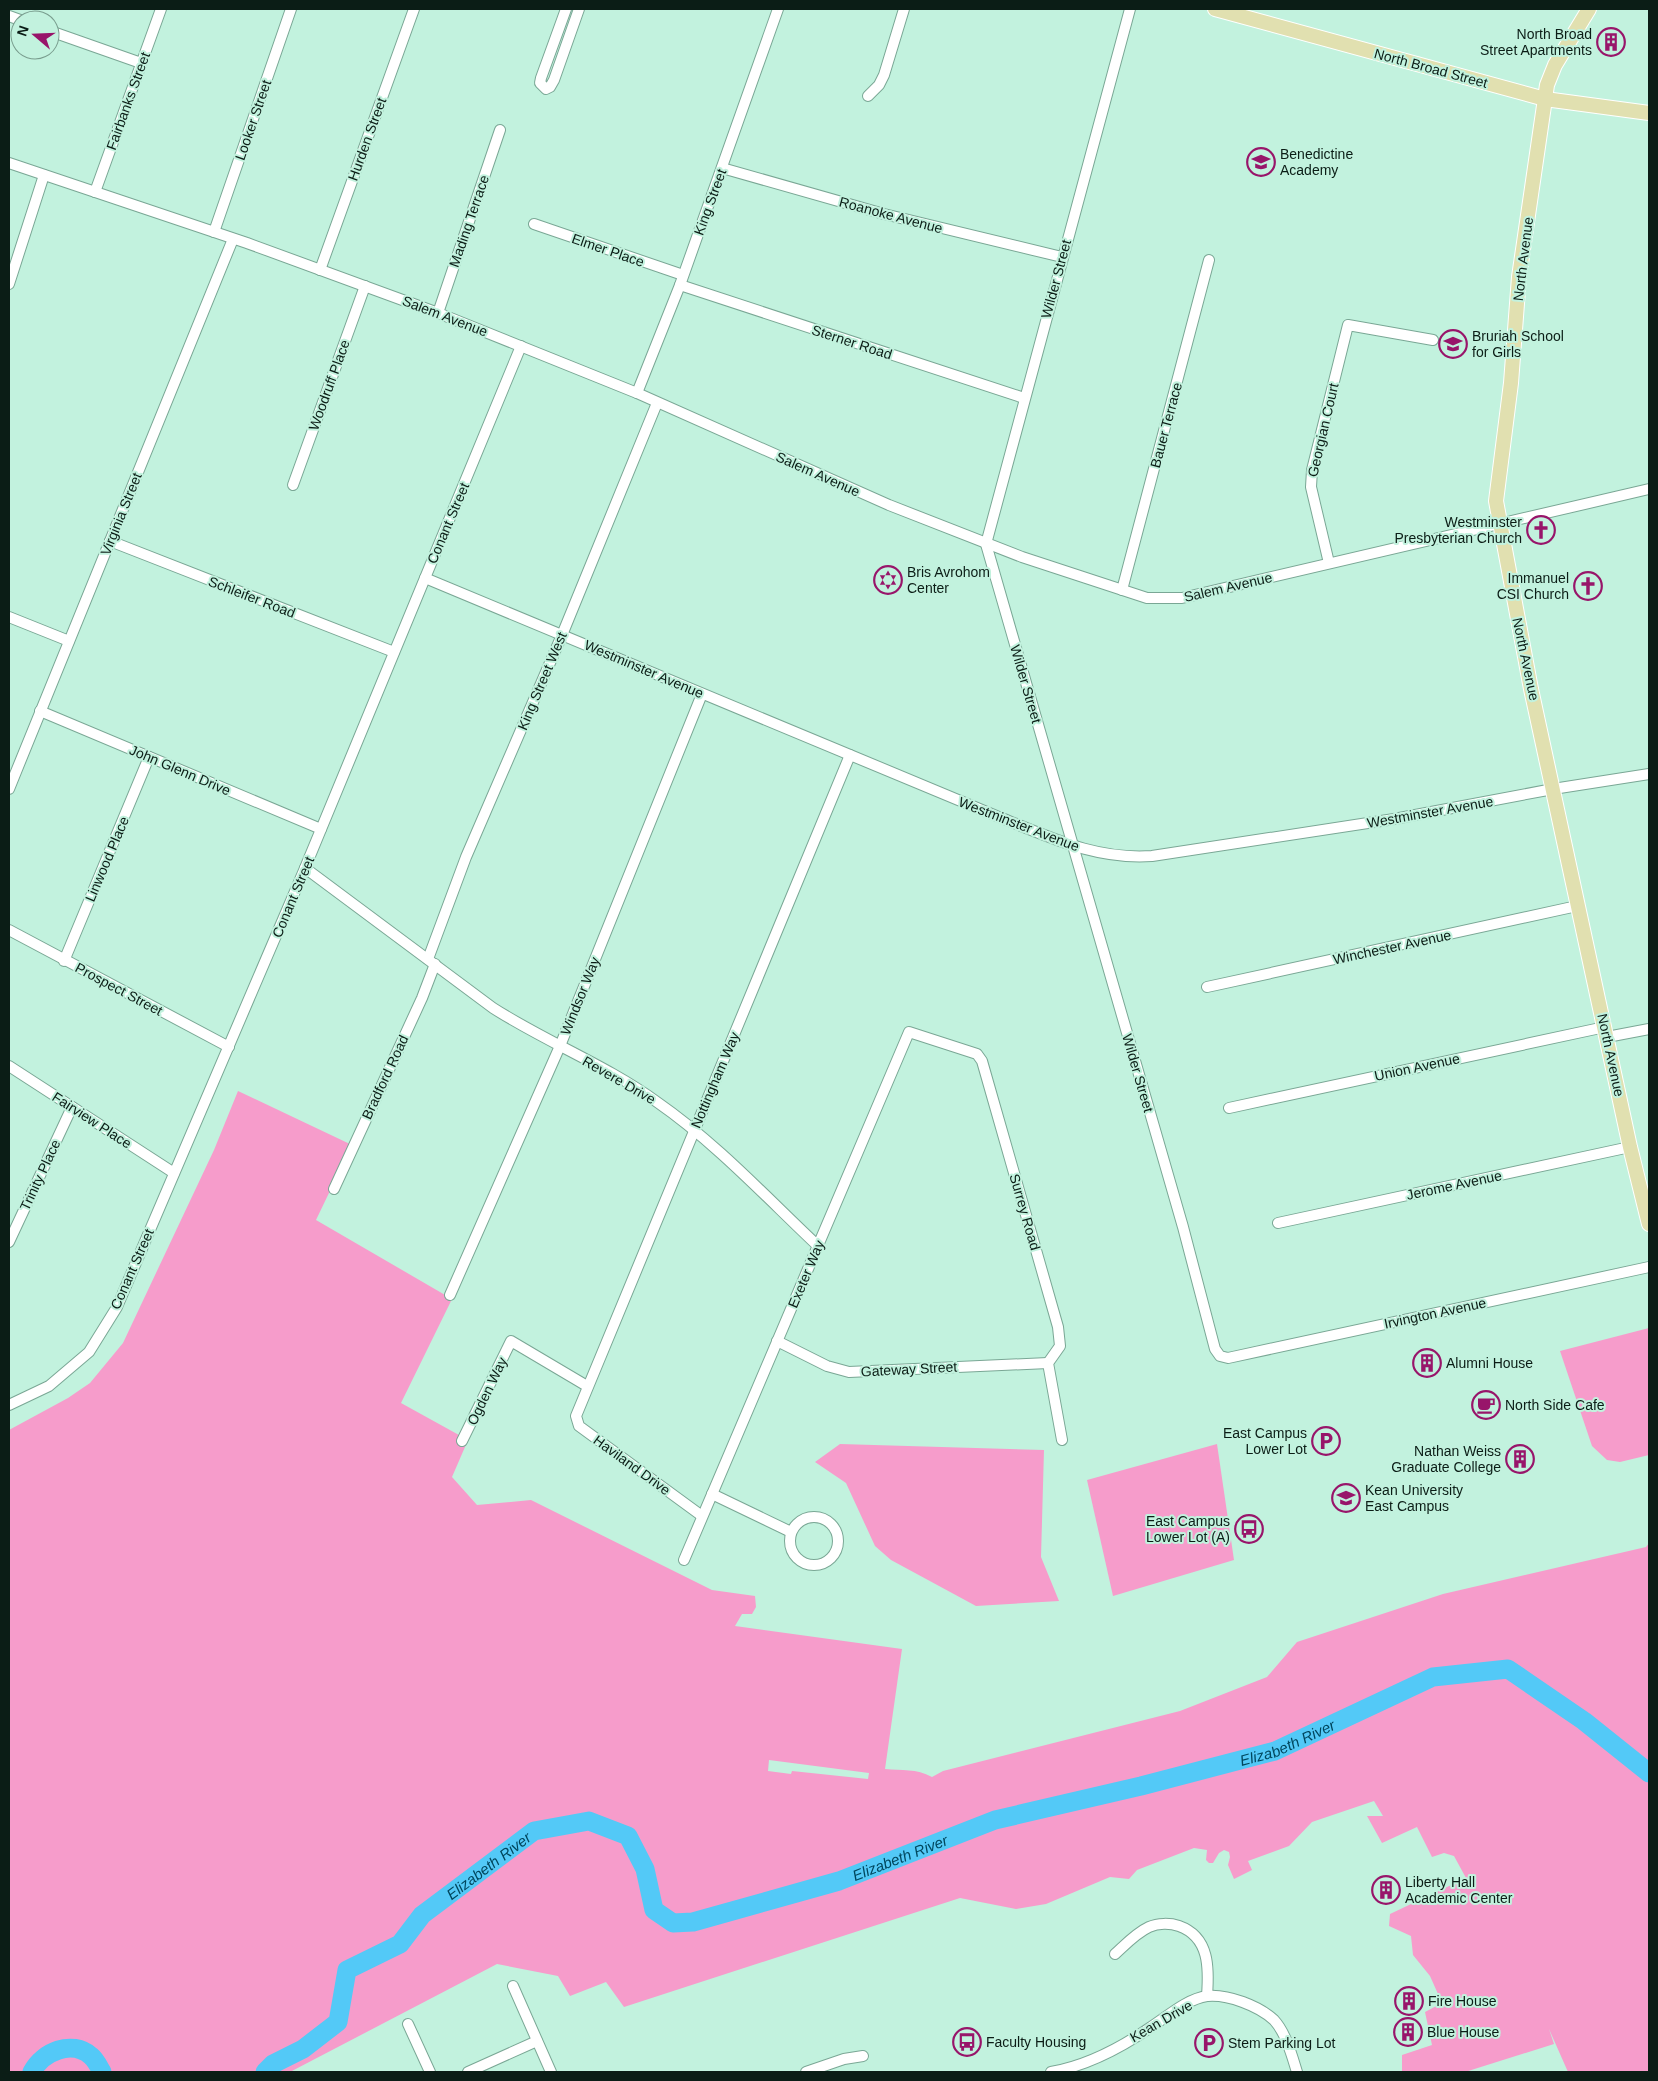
<svg xmlns="http://www.w3.org/2000/svg" width="1658" height="2081" viewBox="0 0 1658 2081" font-family="Helvetica,sans-serif">
	<style>
		.green { fill: #f69ccb; fill-rule: evenodd }
		.lines { fill: none; stroke-linecap: round; stroke-linejoin: round }
		.river { stroke: #53c9f7; stroke-width: 19 }
		.minor-casing { stroke: #7aa795; stroke-width: 12 }
		.major-casing { stroke: #fff; stroke-width: 16 }
		.minor { stroke: #fff; stroke-width: 10 }
		.major { stroke: #e1e0b0; stroke-width: 14 }
		.labels { text-anchor: middle; dominant-baseline: central; stroke-width: 4; stroke-linejoin: round; paint-order: stroke }
		.poi-label { font-size: 14px; fill: #0b1d16; stroke: #c2f2de; text-anchor: start }
		.street-label { font-size: 14px; fill: #0b1d16; stroke: #c2f2de }
		.water-label { font-size: 15px; font-style: italic; fill: #00475e; stroke: #c2f2de }
	</style>
	<rect width="100%" height="100%" fill="#c2f2de"/>
	<g class="green">
		<path d="M238 1091 352 1145 316 1220 452 1299 401 1403 468 1440 452 1477 477 1505 531 1500 712 1590 755 1596 756 1607 752 1614H742L735 1626 902 1649 885 1769C902 1771 916 1768 932 1777L943 1771 1180 1711 1267 1677 1297 1642 1443 1594 1646 1547 1649 1543V2072H1568L1549 2029 1554 2044 1465 2072H1402V2055L1432 2045 1425 2012 1442 2003 1430 1976 1413 1955 1411 1936 1389 1926 1390 1914 1466 1878 1454 1856 1444 1853 1432 1857 1417 1827 1382 1843 1367 1816H1383L1374 1801 1312 1822 1289 1846 1248 1861 1252 1870 1234 1879 1228 1865 1230 1857 1229 1852 1224 1850 1219 1853 1213 1863H1209L1206 1860 1207 1850 1194 1848 1137 1870 1129 1879 1110 1877 1046 1904 1016 1909 960 1898 624 2007 606 1982 570 1996 558 1976 497 1964 290 2072H9V1430L68 1398 90 1383 123 1343 214 1150ZM769 1760 869 1773 868 1779 792 1771 791 1774 768 1771Z"/>
		<polygon points="1649,1328 1649,1455 1620,1462 1607,1460 1592,1446 1560,1351"/>
		<polygon points="840,1444 1044,1450 1041,1557 1059,1601 976,1606 891,1560 875,1546 846,1483 815,1462"/>
		<polygon points="1217,1444 1234,1560 1113,1596 1087,1480"/>
	</g>
	<g class="lines">
		<g class="river">
			<path d="M32 2072C42 2052 72 2039 91 2056 96 2060 99 2067 102 2072"/>
			<path id="s1" d="M265 2072 273 2064 303 2049 338 2022 347 1970 400 1944 422 1915 534 1831 589 1821 628 1836 645 1869 654 1910 673 1923 693 1922 839 1881 995 1820 1141 1786 1275 1751 1433 1677 1508 1669 1584 1721 1649 1773"/>
		</g>
		<defs>
			<g id="minor">
				<polyline points="566,9 541,78 540,83 546,89 550,87 554,80 579,9"/>
				<polyline points="1130,9 986,544 1183,1227 1215,1349 1220,1356 1228,1358 1649,1267"/>
				<polyline points="9,16 20,20"/>
				<polyline points="50,31 141,63"/>
				<polyline points="868,96 879,85 884,75 904,9"/>
				<polyline points="9,163 247,243 438,313 637,393 889,505 1022,557 1147,598 1182,598 1649,489"/>
				<polyline points="722,168 884,214 1062,257"/>
				<polyline points="95,192 161,9"/>
				<polyline points="534,224 683,275"/>
				<polyline points="214,232 291,9"/>
				<polyline points="320,270 414,9"/>
				<polyline points="9,284 44,175"/>
				<polyline points="680,285 1024,398"/>
				<polyline points="438,313 500,130"/>
				<polyline points="637,393 680,285 778,9"/>
				<polyline points="293,485 365,286"/>
				<polyline points="110,541 394,652"/>
				<polyline points="1329,563 1311,487 1312,470 1348,325 1433,340"/>
				<path d="M425 578 999 817C1050 837 1095 860 1152 856L1394 819 1553 789 1649 774"/>
				<polyline points="1122,590 1209,260"/>
				<polyline points="9,617 69,641"/>
				<polyline points="40,711 321,829"/>
				<polyline points="9,789 233,239"/>
				<path d="M305 868 493 1008C546 1042 606 1065 657 1102 716 1143 766 1197 818 1246"/>
				<polyline points="9,930 229,1047"/>
				<polyline points="428,959 466,857 562,635 657,403"/>
				<polyline points="64,961 149,757"/>
				<polyline points="1207,987 1577,906"/>
				<polyline points="1607,1037 1649,1029"/>
				<polyline points="9,1066 174,1173"/>
				<polyline points="1229,1108 1605,1027"/>
				<polyline points="334,1189 422,998 435,964"/>
				<polyline points="1278,1223 1630,1147"/>
				<polyline points="9,1242 72,1107"/>
				<polyline points="450,1295 560,1046 702,694"/>
				<polyline points="777,1341 827,1366 849,1372 1048,1363"/>
				<polyline points="9,1405 49,1386 89,1352 117,1307 305,868 521,346"/>
				<polyline points="462,1441 511,1341 587,1386"/>
				<polyline points="712,1494 791,1532"/>
				<polyline points="702,1516 579,1426 576,1416 850,755"/>
				<circle cx="814" cy="1541" r="24"/>
				<polyline points="684,1560 909,1032 977,1054 982,1061 1058,1327 1060,1346 1048,1363 1062,1440"/>
				<path d="M1115 1954C1125 1945 1136 1933 1149 1927 1158 1923 1170 1923 1179 1926 1210 1937 1209 1969 1207 1996"/>
				<polyline points="513,1986 551,2072"/>
				<polyline points="408,2024 430,2072"/>
				<polyline points="468,2072 537,2041"/>
				<polyline points="806,2072 844,2059 863,2056"/>
				<path d="M1051 2072C1086 2066 1122 2047 1151 2027 1168 2016 1187 1999 1207 1996 1228 1994 1259 2006 1274 2020 1286 2033 1292 2056 1297 2072"/>
			</g>
			<g id="major">
				<polyline points="1215,9 1545,99 1649,113"/>
				<polyline points="1589,9 1555,65 1547,85 1519,277 1511,383 1496,501 1531,689 1630,1147 1649,1224"/>
			</g>
		</defs>
		<use href="#minor" class="minor-casing"/>
		<use href="#major" class="major-casing"/>
		<use href="#minor" class="minor"/>
		<use href="#major" class="major"/>
	</g>
	<defs>
		<symbol id="building-ring" viewBox="-11 -11 22 22"><circle r="9.5" fill="#c2f2de" stroke="#98156a" stroke-width="1.5"/><path d="M-4-6H4V6H1V3H-1V6H-4ZM-2.5-4.3h1.7v1.8h-1.7ZM.8-4.3h1.7v1.8H.8ZM-2.5-1h1.7V.8h-1.7ZM.8-1h1.7V.8H.8Z" fill="#98156a"/></symbol>
		<symbol id="school-ring" viewBox="-11 -11 22 22"><circle r="9.5" fill="#c2f2de" stroke="#98156a" stroke-width="1.5"/><path d="M0-5L7-2L0 1L-7-2ZM-4 1L0 2.5L4 1V4Q0 6-4 4Z" fill="#98156a"/></symbol>
		<symbol id="church-ring" viewBox="-11 -11 22 22"><circle r="9.5" fill="#c2f2de" stroke="#98156a" stroke-width="1.5"/><path d="M-1.2-6h2.4v3.5h3.3v2.4h-3.3V6h-2.4V-.1h-3.3v-2.4h3.3Z" fill="#98156a"/></symbol>
		<symbol id="synagogue-ring" viewBox="-11 -11 22 22"><circle r="9.5" fill="#c2f2de" stroke="#98156a" stroke-width="1.5"/><path d="M0-6.5L5.6 3.2H-5.6ZM0 6.5L5.6-3.2H-5.6Z" fill="#98156a"/></symbol>
		<symbol id="cafe-ring" viewBox="-11 -11 22 22"><circle r="9.5" fill="#c2f2de" stroke="#98156a" stroke-width="1.5"/><path d="M-5.5-4.5H6V0H3Q3 3.5 0 3.5H-2.5Q-5.5 3.5-5.5 0ZM3-3.2v2h1.7v-2ZM-6 4.5H4V6H-6Z" fill="#98156a"/></symbol>
		<symbol id="parking-ring" viewBox="-11 -11 22 22"><circle r="9.5" fill="#c2f2de" stroke="#98156a" stroke-width="1.5"/><path d="M-3.5-5.5H1a3.5 3.5 0 0 1 0 7H-1V5.5H-3.5ZM-1-3.4V-.6H.8a1.4 1.4 0 0 0 0-2.8Z" fill="#98156a"/></symbol>
		<symbol id="university-ring" viewBox="-11 -11 22 22"><circle r="9.5" fill="#c2f2de" stroke="#98156a" stroke-width="1.5"/><path d="M0-5L7-2L0 1L-7-2ZM-4 1L0 2.5L4 1V4Q0 6-4 4Z" fill="#98156a"/></symbol>
		<symbol id="bus-ring" viewBox="-11 -11 22 22"><circle r="9.5" fill="#c2f2de" stroke="#98156a" stroke-width="1.5"/><path d="M-5-6H5V4H4V6H2V4H-2V6H-4V4H-5ZM-3.5-4V0h7V-4ZM-3.5 1.2v1.5H-2V1.2ZM2 1.2v1.5H3.5V1.2Z" fill="#98156a"/></symbol>
	</defs>
	<g fill-rule="evenodd">
		<use href="#building-ring" x="1595" y="26" width="32" height="32"/>
		<use href="#school-ring" x="1245" y="146" width="32" height="32"/>
		<use href="#school-ring" x="1437" y="328" width="32" height="32"/>
		<use href="#church-ring" x="1525" y="514" width="32" height="32"/>
		<use href="#synagogue-ring" x="872" y="564" width="32" height="32"/>
		<use href="#church-ring" x="1572" y="570" width="32" height="32"/>
		<use href="#building-ring" x="1411" y="1347" width="32" height="32"/>
		<use href="#cafe-ring" x="1470" y="1389" width="32" height="32"/>
		<use href="#parking-ring" x="1310" y="1425" width="32" height="32"/>
		<use href="#building-ring" x="1504" y="1443" width="32" height="32"/>
		<use href="#university-ring" x="1330" y="1482" width="32" height="32"/>
		<use href="#bus-ring" x="1233" y="1513" width="32" height="32"/>
		<use href="#building-ring" x="1370" y="1874" width="32" height="32"/>
		<use href="#building-ring" x="1393" y="1985" width="32" height="32"/>
		<use href="#building-ring" x="1392" y="2016" width="32" height="32"/>
		<use href="#bus-ring" x="951" y="2026" width="32" height="32"/>
		<use href="#parking-ring" x="1193" y="2027" width="32" height="32"/>
	</g>
	<g class="labels">
		<g class="poi-label">
			<text x="1592" y="34" text-anchor="end">North Broad<tspan x="1592" dy="16">Street Apartments</tspan></text>
			<text x="1280" y="154">Benedictine<tspan x="1280" dy="16">Academy</tspan></text>
			<text x="1472" y="336">Bruriah School<tspan x="1472" dy="16">for Girls</tspan></text>
			<text x="1522" y="522" text-anchor="end">Westminster<tspan x="1522" dy="16">Presbyterian Church</tspan></text>
			<text x="907" y="572">Bris Avrohom<tspan x="907" dy="16">Center</tspan></text>
			<text x="1569" y="578" text-anchor="end">Immanuel<tspan x="1569" dy="16">CSI Church</tspan></text>
			<text x="1446" y="1363">Alumni House</text>
			<text x="1505" y="1405">North Side Cafe</text>
			<text x="1307" y="1433" text-anchor="end">East Campus<tspan x="1307" dy="16">Lower Lot</tspan></text>
			<text x="1501" y="1451" text-anchor="end">Nathan Weiss<tspan x="1501" dy="16">Graduate College</tspan></text>
			<text x="1365" y="1490">Kean University<tspan x="1365" dy="16">East Campus</tspan></text>
			<text x="1230" y="1521" text-anchor="end">East Campus<tspan x="1230" dy="16">Lower Lot (A)</tspan></text>
			<text x="1405" y="1882">Liberty Hall<tspan x="1405" dy="16">Academic Center</tspan></text>
			<text x="1428" y="2001">Fire House</text>
			<text x="1427" y="2032">Blue House</text>
			<text x="986" y="2042">Faculty Housing</text>
			<text x="1228" y="2043">Stem Parking Lot</text>
		</g>
		<g class="street-label">
			<text transform="translate(1431 68) rotate(15)">North Broad Street</text>
			<text transform="translate(128 101) rotate(-70)">Fairbanks Street</text>
			<text transform="translate(253 120) rotate(-71)">Looker Street</text>
			<text transform="translate(367 139) rotate(-70)">Hurden Street</text>
			<text transform="translate(710 202) rotate(-70)">King Street</text>
			<text transform="translate(891 215) rotate(15)">Roanoke Avenue</text>
			<text transform="translate(469 221) rotate(-71)">Mading Terrace</text>
			<text transform="translate(608 250) rotate(19)">Elmer Place</text>
			<text transform="translate(1523 259) rotate(-83)">North Avenue</text>
			<text transform="translate(1056 279) rotate(-75)">Wilder Street</text>
			<text transform="translate(445 316) rotate(21)">Salem Avenue</text>
			<text transform="translate(852 342) rotate(18)">Sterner Road</text>
			<text transform="translate(329 385) rotate(-70)">Woodruff Place</text>
			<text transform="translate(1166 425) rotate(-75)">Bauer Terrace</text>
			<text transform="translate(1323 430) rotate(-77)">Georgian Court</text>
			<text transform="translate(818 474) rotate(24)">Salem Avenue</text>
			<text transform="translate(121 514) rotate(-68)">Virginia Street</text>
			<text transform="translate(448 523) rotate(-67)">Conant Street</text>
			<text transform="translate(1228 587) rotate(-13)">Salem Avenue</text>
			<text transform="translate(252 597) rotate(21)">Schleifer Road</text>
			<text transform="translate(1526 659) rotate(78)">North Avenue</text>
			<text transform="translate(644 669) rotate(23)">Westminster Avenue</text>
			<text transform="translate(542 681) rotate(-67)">King Street West</text>
			<text transform="translate(1026 684) rotate(74)">Wilder Street</text>
			<text transform="translate(180 770) rotate(23)">John Glenn Drive</text>
			<text transform="translate(1430 812) rotate(-10)">Westminster Avenue</text>
			<text transform="translate(1019 824) rotate(21)">Westminster Avenue</text>
			<text transform="translate(107 859) rotate(-67)">Linwood Place</text>
			<text transform="translate(293 897) rotate(-67)">Conant Street</text>
			<text transform="translate(1392 947) rotate(-12)">Winchester Avenue</text>
			<text transform="translate(119 989) rotate(28)">Prospect Street</text>
			<text transform="translate(580 996) rotate(-68)">Windsor Way</text>
			<text transform="translate(1611 1055) rotate(78)">North Avenue</text>
			<text transform="translate(1417 1067) rotate(-12)">Union Avenue</text>
			<text transform="translate(1138 1073) rotate(74)">Wilder Street</text>
			<text transform="translate(385 1077) rotate(-65)">Bradford Road</text>
			<text transform="translate(619 1080) rotate(30)">Revere Drive</text>
			<text transform="translate(715 1080) rotate(-67)">Nottingham Way</text>
			<text transform="translate(92 1120) rotate(33)">Fairview Place</text>
			<text transform="translate(40 1175) rotate(-65)">Trinity Place</text>
			<text transform="translate(1454 1185) rotate(-12)">Jerome Avenue</text>
			<text transform="translate(1025 1212) rotate(74)">Surrey Road</text>
			<text transform="translate(132 1269) rotate(-66)">Conant Street</text>
			<text transform="translate(806 1274) rotate(-67)">Exeter Way</text>
			<text transform="translate(1435 1313) rotate(-12)">Irvington Avenue</text>
			<text transform="translate(909 1369) rotate(-3)">Gateway Street</text>
			<text transform="translate(487 1391) rotate(-64)">Ogden Way</text>
			<text transform="translate(632 1465) rotate(36)">Haviland Drive</text>
			<text transform="translate(1161 2021) rotate(-30)">Kean Drive</text>
		</g>
		<g class="water-label">
			<text stroke="none"><textPath href="#s1" startOffset="1219">Elizabeth River</textPath></text>
			<text stroke="none"><textPath href="#s1" startOffset="814">Elizabeth River</textPath></text>
			<text stroke="none"><textPath href="#s1" startOffset="320">Elizabeth River</textPath></text>
		</g>
	</g>
	<rect width="1658" height="2081" fill="none" stroke="#0b1d16" stroke-width="20"/>
	<g transform="translate(35 35) rotate(289)"><circle r="24" fill="#c2f2de" stroke="#799d8e"/>
	<path d="M0-4L9 19L0 12L-9 19Z" fill="#98156a"/>
	<text y="-8" font-size="14" font-weight="bold" text-anchor="middle" fill="#0b1d16">N</text>
	</g>
</svg>
